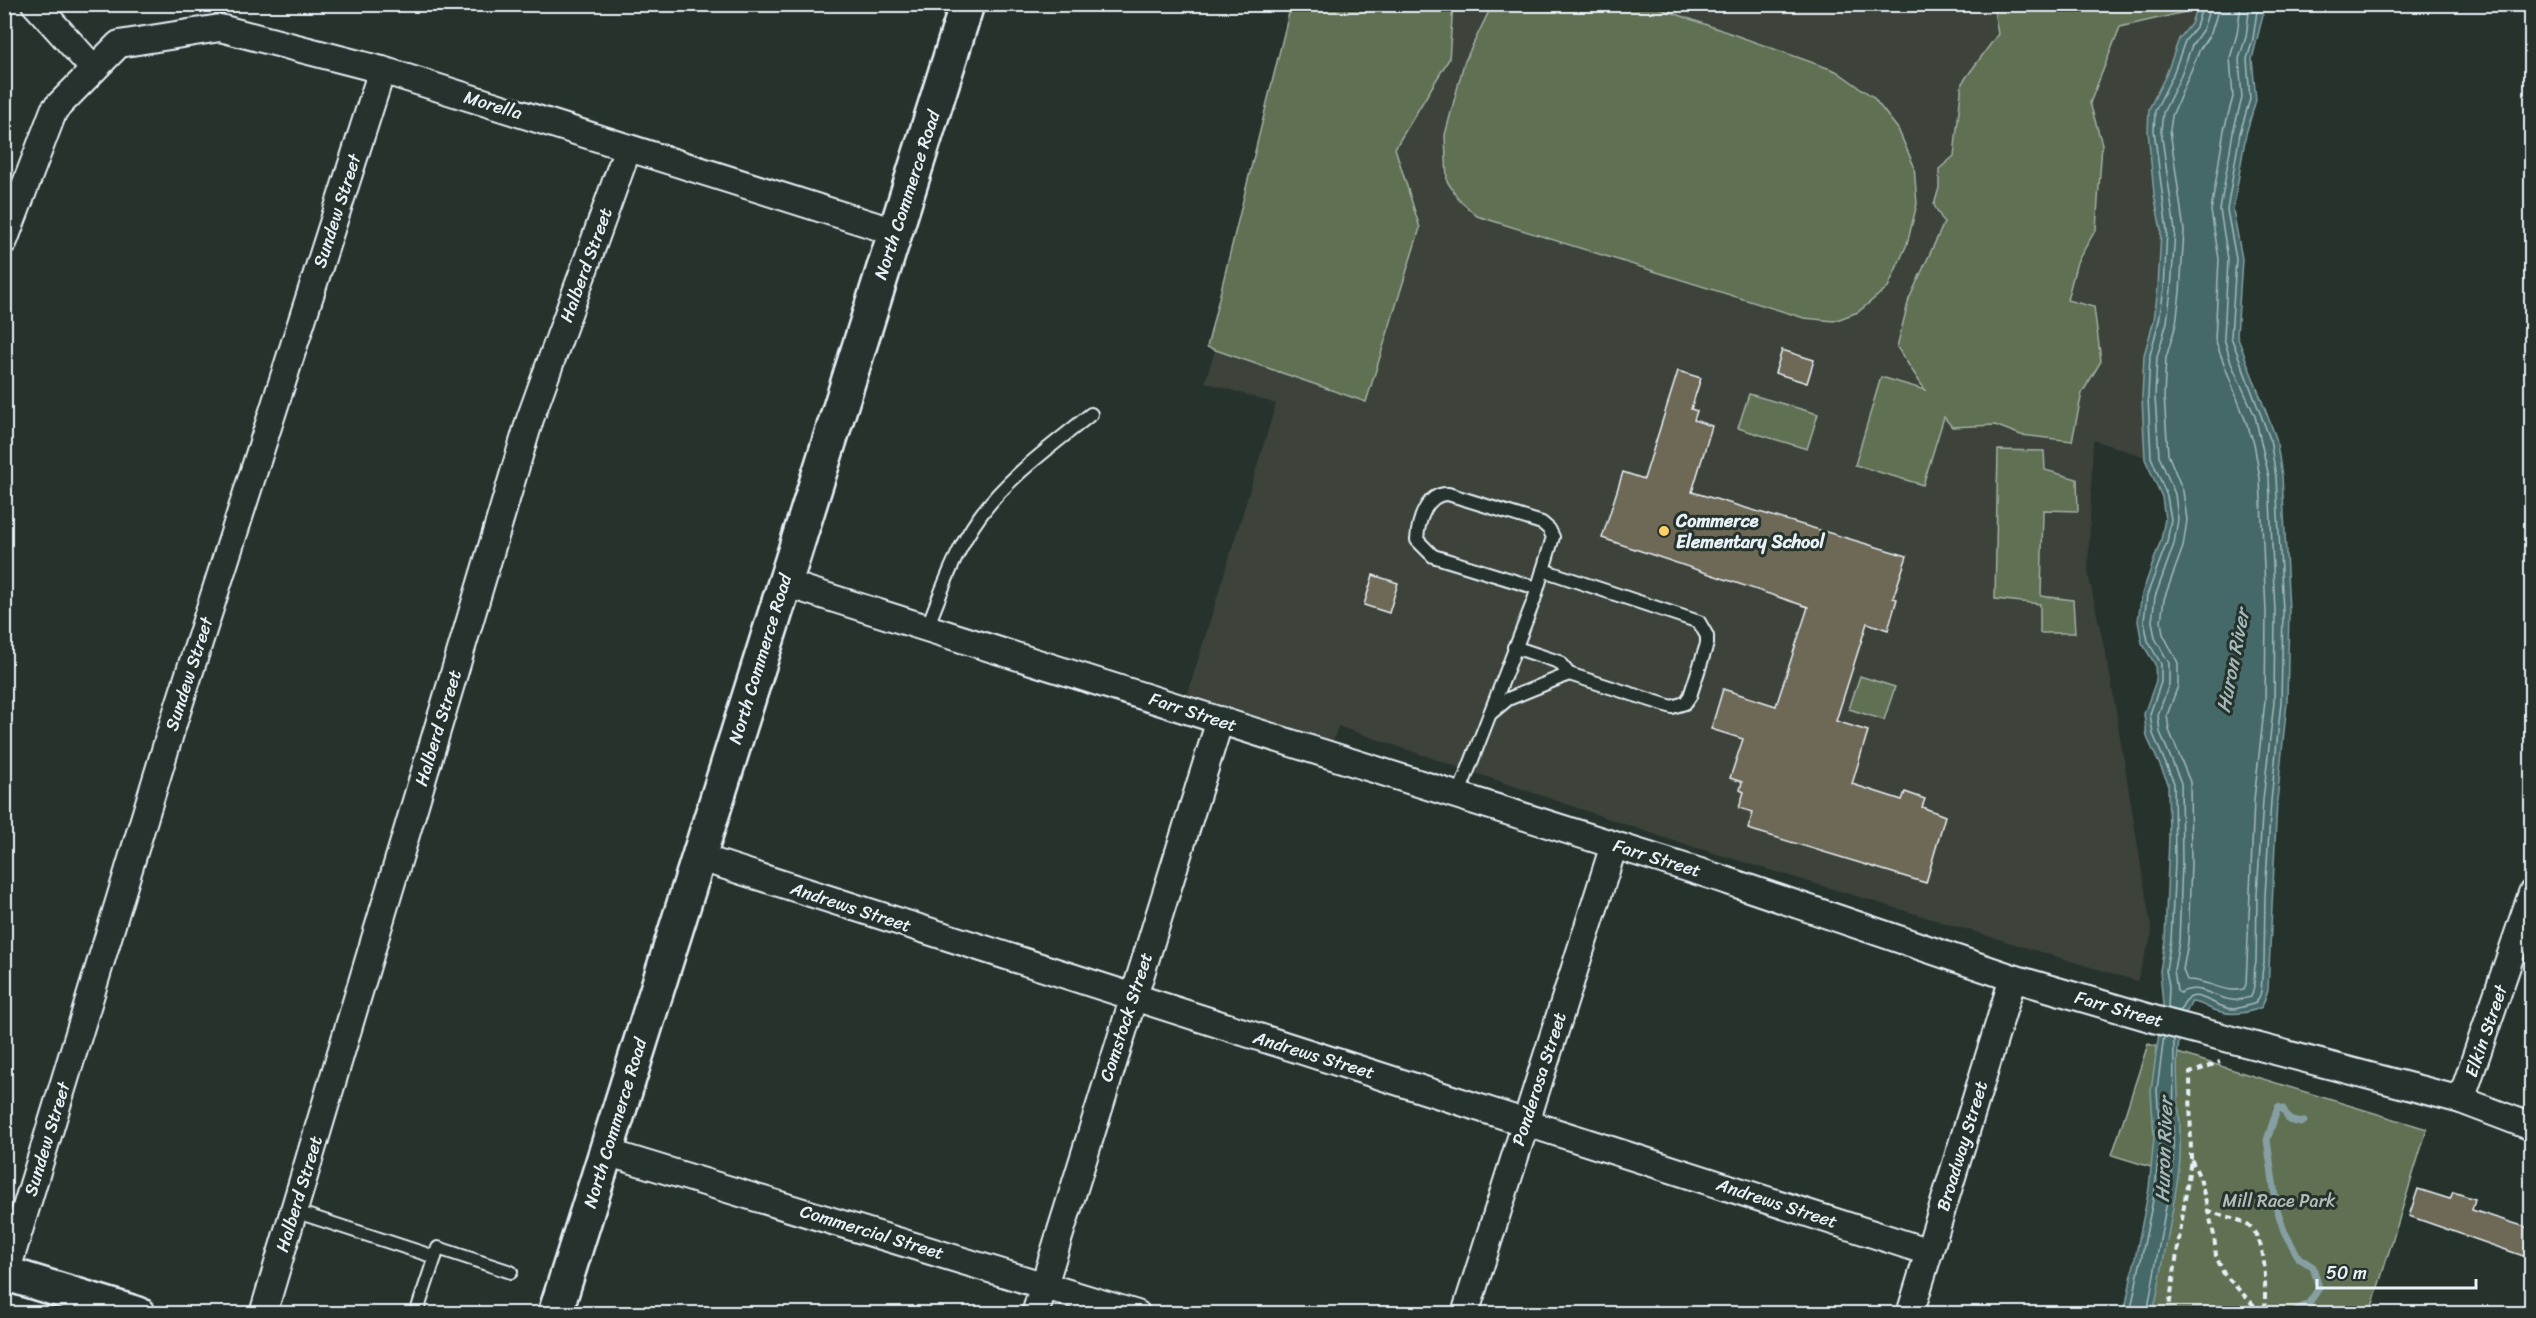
<svg xmlns="http://www.w3.org/2000/svg" width="2536" height="1318" viewBox="0 0 2536 1318" font-family="Sriracha,sans-serif">
	<style>
		.built { fill: #3c433a }
		.green { fill: #5e7052; stroke: #a3b0a5; stroke-width: 1.5 }
		.water { fill: #446868; stroke: #869fa2; stroke-width: 1.5 }
		.lines { fill: none; stroke-linecap: round; stroke-linejoin: round }
		.shore { stroke: #a6babe; stroke-width: 1.5 }
		.stream { stroke: #869fa2; stroke-width: 7 }
		.building { fill: #6e6957; stroke: #e8f1f8; stroke-width: 1.5 }
		.lane-casing { stroke: #e8f1f8; stroke-width: 16 }
		.street-casing { stroke: #e8f1f8; stroke-width: 30 }
		.secondary-casing { stroke: #e8f1f8; stroke-width: 38 }
		.path { stroke: #e8f1f8; stroke-width: 4; stroke-dasharray: 6 4.5; stroke-linecap: butt }
		.lane { stroke: #26332d; stroke-width: 12 }
		.street { stroke: #26332d; stroke-width: 26 }
		.secondary { stroke: #26332d; stroke-width: 33 }
		.poi-dot { fill: #ffd166; stroke: #26332d; stroke-width: 2 }
		.labels { text-anchor: middle; dominant-baseline: central; stroke-width: 6; stroke-linejoin: round; paint-order: stroke }
		.street-label { font-size: 18px; fill: #e8f1f8; stroke: #26332d }
		.poi-label { font-size: 18px; font-weight: bold; fill: #e8f1f8; stroke: #26332d; text-anchor: start }
		.park-label { font-size: 18px; fill: #b1bdb6; stroke: #26332d }
		.water-label { font-size: 20px; font-style: italic; fill: #a6babe; stroke: #26332d }
	</style>
	<rect width="100%" height="100%" fill="#26332d"/>
	<filter id="ink" filterUnits="userSpaceOnUse"><feTurbulence type="fractalNoise" baseFrequency=".0167" numOctaves="2"/><feDisplacementMap in="SourceGraphic" scale="12" xChannelSelector="R" yChannelSelector="G"/><feConvolveMatrix kernelMatrix="1 2 1 2 8 2 1 2 1" color-interpolation-filters="sRGB"/></filter>
	<g filter="url(#ink)">
		<polygon class="built" points="1326,5 2220,5 2244,489 2093,440 2088,573 2110,675 2152,933 2137,981 1674,841 1338,726 1330,752 1184,706 1276,404 1205,382"/>
		<g class="green">
			<polygon points="1291,5 1453,5 1449,59 1395,148 1420,228 1366,402 1207,347"/>
			<polygon points="1492,5 1651,5 1836,71 1873,97 1898,129 1914,166 1917,204 1907,244 1888,287 1858,312 1834,321 1804,318 1477,216 1459,200 1447,181 1445,135 1464,63"/>
			<polygon points="1993,5 2190,5 2190,11 2120,27 2090,103 2102,144 2096,229 2077,262 2067,300 2094,307 2101,361 2082,393 2072,441 2021,435 1995,425 1952,427 1944,417 1923,485 1855,465 1881,377 1925,390 1897,347 1909,299 1944,223 1934,205 1939,188 1939,169 1954,156 1962,83 1998,34"/>
			<polygon points="1749,394 1818,414 1807,449 1738,428"/>
			<polygon points="1998,450 2044,451 2045,470 2077,479 2078,511 2043,510 2041,596 2073,600 2075,633 2040,633 2040,604 1995,599"/>
			<polygon points="1860,676 1895,687 1884,720 1849,709"/>
			<polygon points="2148,1044 2427,1129 2370,1313 2133,1313 2170,1173 2112,1155"/>
		</g>
		<path class="water" d="M2197 5H2263L2264 11 2252 59 2256 100 2246 134 2233 210 2242 259 2237 336 2276 438 2282 476 2289 611 2287 702 2277 801 2268 990 2262 1007C2244 1015 2227 1016 2209 1008 2202 1005 2199 1002 2191 1002 2164 1054 2186 1115 2179 1169 2173 1213 2164 1256 2156 1300L2152 1313 2124 1314 2149 1189 2154 1137 2151 1091 2163 1004 2160 971 2165 940 2169 838 2168 783 2147 737 2144 714 2156 681 2155 664 2142 643 2138 621 2142 594 2161 540 2165 519 2162 497 2145 459 2142 398 2144 355 2154 320 2158 288 2161 230 2154 194 2148 131 2149 109 2166 75 2179 39 2191 24Z"/>
		<g class="lines">
			<g class="shore">
				<path d="M2211 4 2203 29 2192 45 2179 80 2163 113 2161 130 2175 231 2171 290 2167 322 2157 357 2155 397 2159 456 2175 494 2178 519 2174 544 2155 597 2152 621 2155 638 2169 663V684L2158 715 2160 732 2181 783 2182 863 2179 941 2174 970 2177 991 2180 993C2199 982 2213 998 2232 1000 2238 1001 2245 998 2251 997 2257 985 2252 974 2256 962L2257 894 2263 800 2274 702 2275 612 2269 477 2255 416 2231 363 2224 338 2228 259 2220 210 2233 132 2242 98 2239 59 2246 37 2250 4"/>
				<path d="M2220 4 2211 33 2200 49 2172 116 2170 130 2184 231 2180 292 2176 324 2166 358 2164 396 2168 454 2183 491 2187 520 2183 547 2164 599 2161 621 2163 634 2178 663V686L2167 715 2169 730 2190 782 2191 864 2188 942 2183 970 2187 980C2209 980 2224 994 2244 989L2246 984 2254 800 2265 701 2266 612 2260 478 2254 443 2215 340 2219 259 2211 211 2224 130 2233 97 2230 58 2237 34 2241 4"/>
				<polyline points="2168,1008 2169,986 2166,970 2171,940 2175,863 2174,783 2153,734 2150,714 2161,682 2161,664 2148,641 2144,621 2147,595 2167,542 2171,519 2167,496 2151,457 2148,397 2150,355 2159,321 2164,289 2167,231 2154,130 2155,111 2172,77 2185,41 2196,27 2203,4"/>
				<path d="M2180 1011C2192 979 2212 1009 2234 1009 2241 1008 2248 1005 2254 1004 2266 993 2259 978 2264 964L2265 895 2271 801 2281 702 2283 612 2280 552 2276 477 2270 439 2231 337 2236 259 2227 210 2240 133 2250 99 2247 59 2253 39 2258 4"/>
				<polyline points="2130,1314 2155,1190 2160,1137 2157,1090 2164,1036"/>
				<polyline points="2147,1314 2173,1167 2174,1039"/>
			</g>
			<polyline class="stream" points="2290,1314 2309,1303 2319,1288 2313,1267 2299,1258 2284,1231 2277,1209 2267,1140 2278,1107 2283,1109 2289,1120 2301,1123 2304,1121"/>
		</g>
		<g class="building">
			<polygon points="1782,350 1814,360 1807,383 1775,373"/>
			<polygon points="1678,371 1701,378 1691,409 1697,411 1694,420 1712,426 1692,492 1907,556 1893,598 1897,599 1888,630 1867,623 1836,721 1868,731 1852,784 1902,800 1905,792 1925,799 1922,807 1945,816 1926,883 1748,829 1753,812 1739,808 1744,792 1740,790 1742,782 1730,778 1743,739 1711,729 1723,689 1776,706 1808,607 1602,538 1623,472 1644,479"/>
			<polygon points="1373,575 1398,583 1389,613 1364,605"/>
			<polygon points="2418,1189 2450,1199 2453,1192 2475,1199 2472,1210 2532,1229 2529,1258 2409,1216"/>
		</g>
		<g class="lines">
			<defs>
				<g id="lane">
					<path d="M927 628C942 590 956 549 980 516 1010 475 1052 446 1091 414"/>
					<polyline points="1514,647 1559,662 1569,674 1672,707 1685,703 1690,696 1707,644 1707,636 1699,622 1543,570"/>
					<polyline points="1490,714 1508,699 1569,674"/>
					<path d="M1458 796 1534 600 1553 537 1549 529 1542 523 1448 494C1426 493 1418 522 1417 540L1433 556 1537 588"/>
					<polyline points="294,1211 435,1257 416,1314"/>
					<polyline points="435,1257 438,1248 511,1272"/>
				</g>
				<g id="street">
					<polyline points="35,4 94,69"/>
					<polyline points="4,241 54,110 119,44 220,28 382,70 895,232"/>
					<polyline points="784,583 1719,878 2013,978 2157,1020 2461,1100 2532,1127"/>
					<path d="M698 857C1108 991 1519 1119 1929 1252"/>
					<polyline points="2461,1100 2532,893"/>
					<polyline points="606,1152 1137,1314"/>
					<polyline points="4,1280 173,724 382,70"/>
					<polyline points="263,1314 530,419 628,148"/>
					<polyline points="1035,1314 1220,720"/>
					<polyline points="1465,1314 1614,845"/>
					<polyline points="1910,1314 2013,978"/>
				</g>
				<g id="secondary">
					<polyline points="4,1273 138,1314"/>
					<polyline points="555,1314 967,4"/>
				</g>
			</defs>
			<use href="#lane" class="lane-casing"/>
			<use href="#street" class="street-casing"/>
			<use href="#secondary" class="secondary-casing"/>
			<g class="path">
				<polyline points="2191,1159 2190,1073 2220,1062"/>
				<path d="M2207 1211C2218 1215 2232 1217 2243 1222 2271 1237 2264 1287 2265 1314"/>
				<polyline points="2168,1314 2191,1159 2200,1178 2214,1235 2216,1256 2224,1274 2262,1314"/>
			</g>
			<use href="#lane" class="lane"/>
			<use href="#street" class="street"/>
			<use href="#secondary" class="secondary"/>
		</g>
	</g>
	<circle class="poi-dot" cx="1664" cy="531" r="6"/>
	<g class="labels">
		<g class="street-label">
			<text transform="translate(493 105) rotate(17)">Morella</text>
			<text transform="translate(907 195) rotate(-72)">North Commerce Road</text>
			<text transform="translate(337 211) rotate(-72)">Sundew Street</text>
			<text transform="translate(586 265) rotate(-70)">Halberd Street</text>
			<text transform="translate(760 659) rotate(-73)">North Commerce Road</text>
			<text transform="translate(189 674) rotate(-72)">Sundew Street</text>
			<text transform="translate(1193 712) rotate(18)">Farr Street</text>
			<text transform="translate(438 728) rotate(-73)">Halberd Street</text>
			<text transform="translate(1657 858) rotate(17)">Farr Street</text>
			<text transform="translate(851 907) rotate(18)">Andrews Street</text>
			<text transform="translate(2119 1009) rotate(16)">Farr Street</text>
			<text transform="translate(1126 1017) rotate(-72)">Comstock Street</text>
			<text transform="translate(2486 1031) rotate(-71)">Elkin Street</text>
			<text transform="translate(1314 1055) rotate(17)">Andrews Street</text>
			<text transform="translate(1539 1079) rotate(-72)">Ponderosa Street</text>
			<text transform="translate(615 1123) rotate(-73)">North Commerce Road</text>
			<text transform="translate(47 1139) rotate(-73)">Sundew Street</text>
			<text transform="translate(1962 1146) rotate(-73)">Broadway Street</text>
			<text transform="translate(299 1194) rotate(-73)">Halberd Street</text>
			<text transform="translate(1777 1203) rotate(18)">Andrews Street</text>
			<text transform="translate(872 1232) rotate(17)">Commercial Street</text>
		</g>
		<g class="poi-label">
			<text x="1676" y="521">Commerce<tspan x="1676" dy="21">Elementary School</tspan></text>
		</g>
		<g class="park-label">
			<text x="2279" y="1201">Mill Race Park</text>
		</g>
		<g class="water-label">
			<text transform="translate(2233 661) rotate(-79)">Huron River</text>
			<text transform="translate(2164 1150) rotate(-88)">Huron River</text>
		</g>
	</g>
	<rect width="2536" height="1318" fill="none" stroke="#26332d" stroke-width="24"/>
	<rect x="12" y="12" width="2512" height="1294" fill="none" stroke="#e8f1f8" stroke-width="2" filter="url(#ink)"/>
	<path d="M2317 1279v9h159v-9" fill="none" stroke="#e8f1f8" stroke-width="3"/>
	<text x="2326" y="1279" font-size="18" fill="#e8f1f8" stroke="#26332d" stroke-width="4.5" paint-order="stroke">50 m</text>
</svg>
